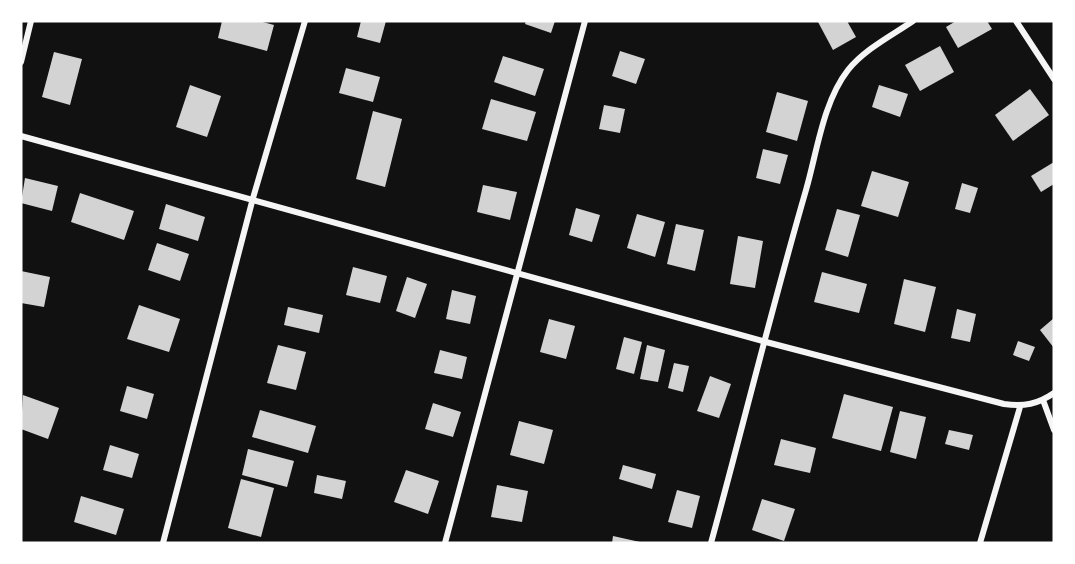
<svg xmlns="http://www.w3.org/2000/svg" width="1075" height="564" viewBox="0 0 1075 564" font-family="Lato,sans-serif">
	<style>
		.building { fill: #d3d3d3 }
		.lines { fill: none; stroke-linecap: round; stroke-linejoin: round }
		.minor { stroke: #f5f5f5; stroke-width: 6 }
	</style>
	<rect width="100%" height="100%" fill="#111"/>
	<g class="building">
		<polygon points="222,21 259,21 274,25 267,51 218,38"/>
		<polygon points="361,21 386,21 380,43 357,37"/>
		<polygon points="526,21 555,21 551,33 525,24"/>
		<polygon points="821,21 847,21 856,37 833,50 818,22"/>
		<polygon points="956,21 987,21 992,29 958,48 946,27"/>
		<polygon points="940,46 954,72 920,91 905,65"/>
		<polygon points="620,51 645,59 636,84 612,76"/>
		<polygon points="54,52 82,59 70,105 42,97"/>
		<polygon points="503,56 544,69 535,96 494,82"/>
		<polygon points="346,68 380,77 373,102 339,93"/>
		<polygon points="190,85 221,96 207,137 176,127"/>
		<polygon points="879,85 908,94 900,117 872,107"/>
		<polygon points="1030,89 1049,115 1013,141 995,115"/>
		<polygon points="777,92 808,101 797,141 766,132"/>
		<polygon points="491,99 536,112 527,141 482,129"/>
		<polygon points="604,105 625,109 620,133 599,129"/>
		<polygon points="373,111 402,119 385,187 356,179"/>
		<polygon points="763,149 788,155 780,184 756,178"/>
		<polygon points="1054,162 1054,184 1041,192 1031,176"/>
		<polygon points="872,171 909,182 898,217 861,206"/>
		<polygon points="25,178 58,186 52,211 21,203"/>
		<polygon points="962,183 978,188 970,213 955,209"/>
		<polygon points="483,185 517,192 510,220 477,212"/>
		<polygon points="80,193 134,211 124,240 71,222"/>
		<polygon points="166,204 205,217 198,241 159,229"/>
		<polygon points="576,208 600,215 592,242 569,235"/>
		<polygon points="837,209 860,215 848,257 825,250"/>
		<polygon points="637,214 665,222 655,257 627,248"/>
		<polygon points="676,224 704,230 695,271 667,264"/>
		<polygon points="738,236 763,241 755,288 730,284"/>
		<polygon points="157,243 189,254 180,281 148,270"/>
		<polygon points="353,267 387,276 380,303 346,295"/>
		<polygon points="21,271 50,277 44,307 21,303"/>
		<polygon points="822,272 867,284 859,313 814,302"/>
		<polygon points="407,277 427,284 415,318 396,311"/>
		<polygon points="904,279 936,287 925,332 894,324"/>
		<polygon points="452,290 476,296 470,324 446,319"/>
		<polygon points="139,305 180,319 169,352 127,339"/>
		<polygon points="288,307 323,315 319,333 284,325"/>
		<polygon points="957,309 976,314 970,342 951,338"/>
		<polygon points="1054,318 1054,348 1040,330"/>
		<polygon points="549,319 575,326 566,359 540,352"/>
		<polygon points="624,337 642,342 634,374 616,369"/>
		<polygon points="1018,341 1035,347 1029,361 1013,355"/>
		<polygon points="278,345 306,352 296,390 267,383"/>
		<polygon points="647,345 665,350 658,382 640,379"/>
		<polygon points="440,350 467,357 462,379 434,373"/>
		<polygon points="674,363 689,366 683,392 668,388"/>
		<polygon points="710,376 731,384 719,418 697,411"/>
		<polygon points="127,386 154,394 147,419 120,411"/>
		<polygon points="844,394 893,407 881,451 832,438"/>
		<polygon points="23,395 59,408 48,439 21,429"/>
		<polygon points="433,403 461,412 453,437 425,429"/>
		<polygon points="260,410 316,426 308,453 252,437"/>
		<polygon points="900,411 926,417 916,459 890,452"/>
		<polygon points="519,421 553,430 544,464 510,455"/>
		<polygon points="949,430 973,435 969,450 945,444"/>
		<polygon points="781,439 816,448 810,473 774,465"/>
		<polygon points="110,445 139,454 132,478 103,470"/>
		<polygon points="248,449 294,461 287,487 242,475"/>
		<polygon points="623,465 656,474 652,489 619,479"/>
		<polygon points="406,470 439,481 428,514 394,502"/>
		<polygon points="317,475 346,481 342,499 314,493"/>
		<polygon points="241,479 274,488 261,537 228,528"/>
		<polygon points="497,485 528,491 522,522 491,517"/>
		<polygon points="677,490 700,496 692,528 668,522"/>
		<polygon points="81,496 124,509 116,535 74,522"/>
		<polygon points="762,499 795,509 784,541 752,530"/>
		<polygon points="613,536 640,542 639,543 612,543"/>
	</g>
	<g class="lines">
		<g class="minor">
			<polyline points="1016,21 1054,79"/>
			<polyline points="21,62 31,21"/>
			<path d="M21 136 766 342 1004 404C1024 407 1038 404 1054 393"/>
			<polyline points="1043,400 1054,430"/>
			<polyline points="163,543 253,198 305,21"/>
			<polyline points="445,543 585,21"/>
			<path d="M711 543C743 426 772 307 806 190 817 152 823 102 848 70 865 49 891 36 913 21"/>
			<polyline points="980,543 1020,407"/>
		</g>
	</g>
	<rect width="1075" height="564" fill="none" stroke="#ffffff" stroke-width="45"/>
</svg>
